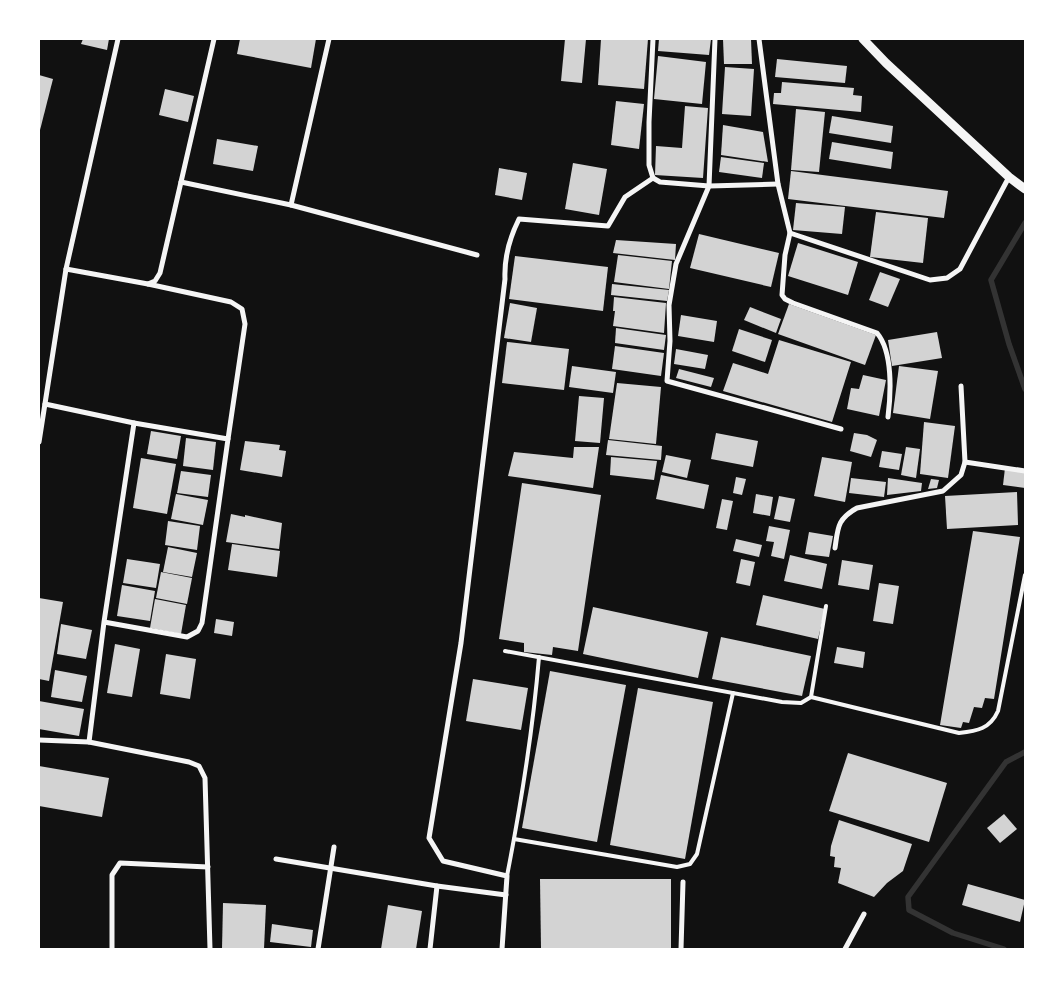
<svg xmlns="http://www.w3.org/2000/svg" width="1064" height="988" viewBox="0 0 1064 988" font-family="Inter,sans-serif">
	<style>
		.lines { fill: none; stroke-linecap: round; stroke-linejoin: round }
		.stream { stroke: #333; stroke-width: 5.5 }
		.building { fill: #d3d3d3 }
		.service { stroke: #f5f5f5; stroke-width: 4 }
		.minor { stroke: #f5f5f5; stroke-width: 5 }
		.tertiary { stroke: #f5f5f5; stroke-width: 9 }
	</style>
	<rect width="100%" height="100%" fill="#111"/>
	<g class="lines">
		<g class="stream">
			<polyline points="1025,223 991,280 1009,344 1025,389"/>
			<polyline points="1004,949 953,933 909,910 908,897 1006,762 1025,752"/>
		</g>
	</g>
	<g class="building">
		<polygon points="83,39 109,39 107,50 81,44"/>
		<polygon points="240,39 316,39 311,68 237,54"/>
		<polygon points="565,39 586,39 582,83 561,81"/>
		<polygon points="601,39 648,39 644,89 598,85"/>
		<polygon points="659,39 711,39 709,55 658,51"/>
		<polygon points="723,39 751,39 752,64 724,64"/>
		<polygon points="658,56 706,62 702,104 654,99"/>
		<polygon points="777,59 847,66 845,83 775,77"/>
		<polygon points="725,67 754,69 751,116 722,114"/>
		<polygon points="39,75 53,79 39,134"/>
		<polygon points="782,82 854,88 853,95 862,96 861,112 773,104 774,93 781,93"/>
		<polygon points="165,89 194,96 188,122 159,115"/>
		<polygon points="616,101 644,104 639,149 611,145"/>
		<polygon points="685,106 708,108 703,178 655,175 656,146 682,148"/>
		<polygon points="796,109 825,112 819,172 791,170"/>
		<polygon points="832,116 893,126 891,143 829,133"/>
		<polygon points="723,125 763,132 768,162 721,155"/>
		<polygon points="217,139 258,146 253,171 213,164"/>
		<polygon points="832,142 893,152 891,169 829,159"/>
		<polygon points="721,157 764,163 762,178 719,172"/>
		<polygon points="573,163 607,169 599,215 565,209"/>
		<polygon points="499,168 527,173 522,200 495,195"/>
		<polygon points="791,171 948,191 944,218 788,199"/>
		<polygon points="796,203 845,207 842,234 793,230"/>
		<polygon points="876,212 928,218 923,263 870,257"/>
		<polygon points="699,234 779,253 771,287 690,268"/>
		<polygon points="616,240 676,244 675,260 613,253"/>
		<polygon points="798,243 858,262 848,295 788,276"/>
		<polygon points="618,255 672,261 669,289 614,282"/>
		<polygon points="515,256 608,267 603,311 509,299"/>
		<polygon points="880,272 900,279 888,307 869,300"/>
		<polygon points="612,284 669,290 667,301 611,295"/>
		<polygon points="614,297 666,303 664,333 613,326 615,311 613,311"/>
		<polygon points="510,303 537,308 531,342 504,338"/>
		<polygon points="789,304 876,335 865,365 778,334"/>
		<polygon points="750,307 781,319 776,333 744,320"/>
		<polygon points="681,315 717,321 714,342 678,336"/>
		<polygon points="616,328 666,335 664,350 615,343"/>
		<polygon points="739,329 772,340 765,362 732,351"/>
		<polygon points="937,332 942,358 892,366 888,340"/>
		<polygon points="779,340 851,362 832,422 723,391 733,363 768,374"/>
		<polygon points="507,342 569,349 564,390 502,383"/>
		<polygon points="615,346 664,353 661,376 612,369"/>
		<polygon points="676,349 708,355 705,369 674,364"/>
		<polygon points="572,366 616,372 613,393 569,387"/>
		<polygon points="899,366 938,371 930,419 893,413"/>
		<polygon points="679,369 714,378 711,387 676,378"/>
		<polygon points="863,375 886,380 879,416 847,409 851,388 859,389"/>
		<polygon points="617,383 661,387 656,444 609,439"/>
		<polygon points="579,396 604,398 600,443 575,441"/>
		<polygon points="924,422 955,426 948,478 920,474"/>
		<polygon points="151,431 181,436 177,459 147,454"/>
		<polygon points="716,433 758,441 753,467 711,459"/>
		<polygon points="854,433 867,435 877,440 871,457 850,451"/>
		<polygon points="186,438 216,442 213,470 183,466"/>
		<polygon points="608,440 662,446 661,460 606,455"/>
		<polygon points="245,441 280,445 279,450 286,451 282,477 240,470"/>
		<polygon points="574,447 599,447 593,488 508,476 514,452 573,458"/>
		<polygon points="906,447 920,449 916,478 901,475"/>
		<polygon points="882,451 902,454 899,470 879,467"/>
		<polygon points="666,455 691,460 687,478 662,472"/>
		<polygon points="611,457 657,461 654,480 610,475"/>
		<polygon points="822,457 852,462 845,502 814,496"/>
		<polygon points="141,458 176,464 167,514 133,508"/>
		<polygon points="1005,468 1025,472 1025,488 1003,485"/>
		<polygon points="181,471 211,475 208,497 177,493"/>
		<polygon points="661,475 709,485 704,509 656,499"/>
		<polygon points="736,477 746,479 742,495 733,493"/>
		<polygon points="851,478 886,482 884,497 849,493"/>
		<polygon points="888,478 922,483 921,491 887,495"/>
		<polygon points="931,479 939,480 937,488 928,489"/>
		<polygon points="522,483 601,495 578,651 553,647 552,655 524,652 524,643 499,639"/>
		<polygon points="1017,492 1018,525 947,529 945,496"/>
		<polygon points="176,494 208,500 203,525 171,519"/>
		<polygon points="756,494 773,497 770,516 753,513"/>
		<polygon points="779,496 795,499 790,522 774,519"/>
		<polygon points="722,499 733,501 727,530 716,528"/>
		<polygon points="231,514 245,517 245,515 282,523 279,549 226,542"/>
		<polygon points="168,521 200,526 197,550 165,545"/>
		<polygon points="769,526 790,530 784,559 771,556 774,542 766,541"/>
		<polygon points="973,531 1020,537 994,699 985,698 982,708 974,707 969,723 963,722 961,728 940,725"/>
		<polygon points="809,532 833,536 829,557 805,554"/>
		<polygon points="736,539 762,545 759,557 733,551"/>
		<polygon points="232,544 280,551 277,577 228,570"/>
		<polygon points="168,547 197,553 192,577 163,572"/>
		<polygon points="790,555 827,564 822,589 784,581"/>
		<polygon points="127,559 160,564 156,588 123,583"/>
		<polygon points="741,559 755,562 750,586 736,583"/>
		<polygon points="842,560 873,565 869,590 838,585"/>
		<polygon points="161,572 192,578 187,604 156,598"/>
		<polygon points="879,583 899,586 893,624 873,621"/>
		<polygon points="122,585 155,591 150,621 117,616"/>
		<polygon points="763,595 825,609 818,639 756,625"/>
		<polygon points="39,598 63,602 49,681 39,679"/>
		<polygon points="155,599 186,605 181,634 150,628"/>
		<polygon points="593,607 708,632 698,678 583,654"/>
		<polygon points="216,619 234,622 232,636 214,633"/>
		<polygon points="61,624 92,630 86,659 57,654"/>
		<polygon points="721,637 811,656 802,696 712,679"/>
		<polygon points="115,644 140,649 132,697 107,693"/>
		<polygon points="837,647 865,652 863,668 834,663"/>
		<polygon points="166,654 196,659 190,699 160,694"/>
		<polygon points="55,670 87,676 82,702 51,697"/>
		<polygon points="550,671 626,685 597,842 522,828"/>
		<polygon points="473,679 528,688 521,730 466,721"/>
		<polygon points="638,688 713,702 685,859 610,845"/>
		<polygon points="39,701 84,709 79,736 39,729"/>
		<polygon points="848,753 947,783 929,842 829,811"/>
		<polygon points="39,766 109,778 102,817 39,806"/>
		<polygon points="1004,814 1017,829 1000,843 987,828"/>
		<polygon points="839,820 912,844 903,871 887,883 874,897 838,883 841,868 834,867 835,857 830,856 831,846"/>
		<polygon points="540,879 671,879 671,948 541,948"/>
		<polygon points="968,884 1025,900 1020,922 962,905"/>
		<polygon points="223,903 266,905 264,949 222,949"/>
		<polygon points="388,905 422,911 416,949 381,949"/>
		<polygon points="272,924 313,930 311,947 270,942"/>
	</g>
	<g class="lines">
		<g class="service">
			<polyline points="505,651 782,702 801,703 811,697 826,606"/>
			<path d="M811 697 959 733C977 731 990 729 998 711L1025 575"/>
			<polyline points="514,839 677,867 690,864 697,854 733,693"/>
			<path d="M507 876C521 804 533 730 539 657"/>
		</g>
		<g class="minor">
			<polyline points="329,39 291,205 477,255"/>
			<polyline points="653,39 649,122 649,165 653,178 660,182 709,186 778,184"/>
			<polyline points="715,39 709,186 676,264 669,305 670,341 667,381 841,429"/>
			<path d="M759 39 778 184 790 233 785 255 782 295 785 299 793 303 877 333C893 352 891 393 888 417"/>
			<polyline points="181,182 291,205"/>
			<polyline points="790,233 930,280 947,278 960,269 1009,177"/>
			<polyline points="66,269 148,284 155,281 160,273 214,39"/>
			<polyline points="148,284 231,302 242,309 245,324 228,439"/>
			<polyline points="45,404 134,423"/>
			<polyline points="39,442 66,269 118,39"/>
			<polyline points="965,462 1025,471"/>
			<path d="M835 548C838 528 837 519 857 508L943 491 961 475 965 462 961 386"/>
			<polyline points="39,740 89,742 104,622 134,423 228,439 202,623 198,631 187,637 104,622"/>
			<polyline points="89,742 189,762 199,766 205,778 210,949"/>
			<polyline points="276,859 437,886 506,895"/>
			<polyline points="112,949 112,875 120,863 208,867"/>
			<polyline points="318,949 334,847"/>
			<polyline points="430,949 437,886"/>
			<path d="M502 949 507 876 443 861 429 838 461 643 505 279C504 257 509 239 519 219L608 226 625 197 653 178"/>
			<polyline points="681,949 683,882"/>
			<polyline points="845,949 864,914"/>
		</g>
		<polyline class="tertiary" points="863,39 886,63 1009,177 1025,189"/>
	</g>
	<rect width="1064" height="988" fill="none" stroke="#ffffff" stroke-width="80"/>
</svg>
